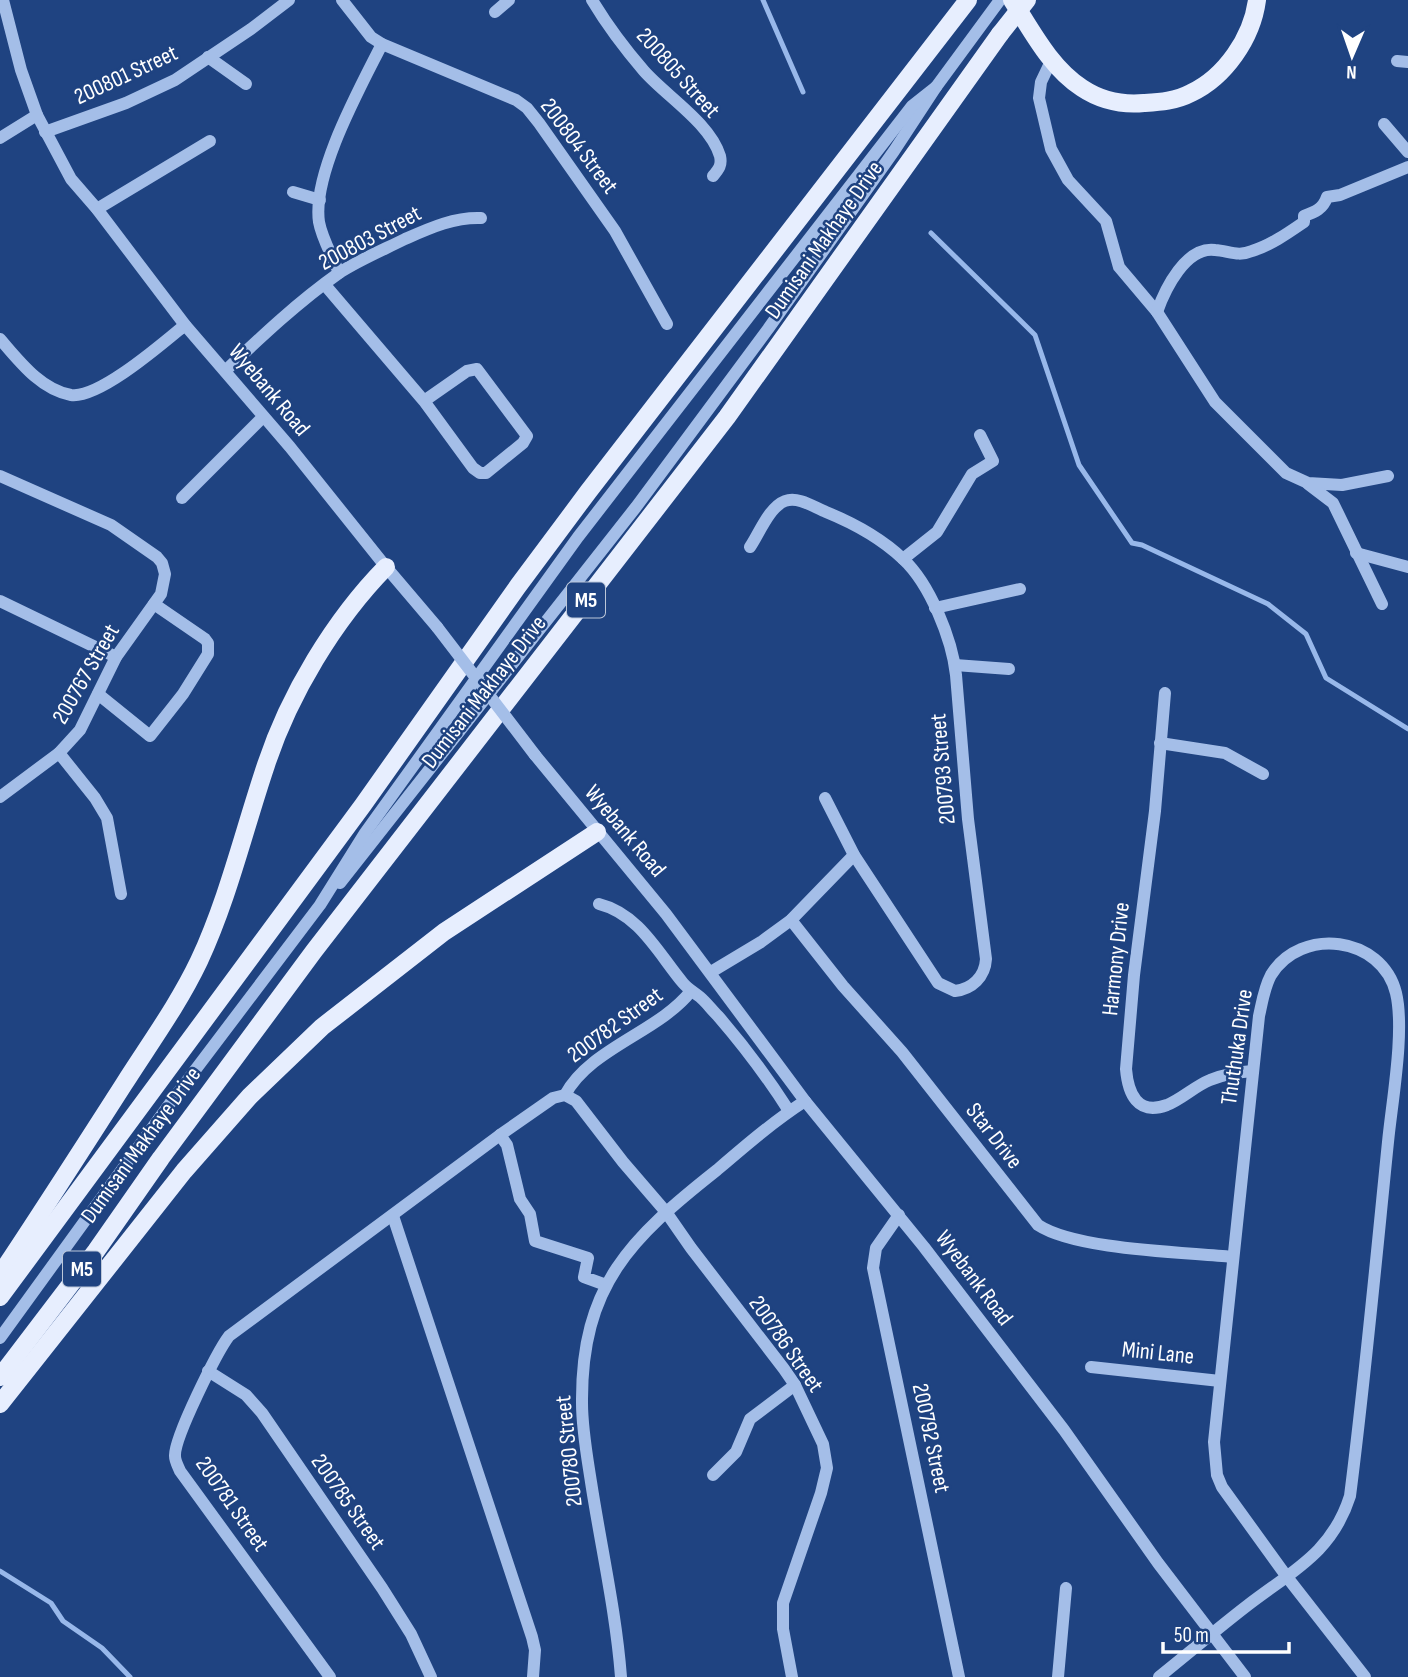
<svg xmlns="http://www.w3.org/2000/svg" width="1408" height="1677" viewBox="0 0 1408 1677" font-family="'Sofia Sans Condensed',sans-serif">
	<style>
		.lines { fill: none; stroke-linecap: round; stroke-linejoin: round }
		.stream { stroke: #98b8ea; stroke-width: 5 }
		.minor { stroke: #a4bee8; stroke-width: 12 }
		.major { stroke: #e7eefe; stroke-width: 18 }
		.minor-bridge { stroke: #a4bee8; stroke-width: 12 }
		.major-bridge { stroke: #e7eefe; stroke-width: 18 }
		.labels { text-anchor: middle; dominant-baseline: central; stroke-width: 5; stroke-linejoin: round; paint-order: stroke }
		.shield { fill: #1f4381; stroke: #bcc7d9; stroke-width: 2 }
		.shield-label { font-size: 21px; font-weight: bold; fill: #fff }
		.street-label { font-size: 23px; fill: #fff; stroke: #1f4381 }
	</style>
	<rect width="100%" height="100%" fill="#1f4381"/>
	<g class="lines">
		<g class="stream">
			<polyline points="763,0 803,92"/>
			<polyline points="931,233 1035,335 1079,465 1132,543 1142,545 1268,604 1306,634 1326,678 1408,729"/>
			<polyline points="0,1571 51,1603 63,1621 102,1648 130,1677"/>
		</g>
		<g class="minor">
			<polyline points="3,0 21,70 37,115 71,179 97,209 185,325 290,447 386,567 437,627"/>
			<polyline points="342,0 371,37 382,44 516,100 527,108 539,123 615,231 667,324"/>
			<path d="M592 0C607 25 625 49 644 71 666 96 710 123 720 156 722 165 719 169 713 176"/>
			<polyline points="495,12 509,0"/>
			<polyline points="208,57 246,84"/>
			<polyline points="1051,61 1041,82 1039,98 1051,149 1068,180 1106,221 1119,267 1157,312 1215,402 1286,473 1308,483 1342,485 1388,476"/>
			<polyline points="1397,61 1408,62"/>
			<polyline points="1384,124 1408,152"/>
			<polyline points="45,132 126,103 175,80 251,29 289,0"/>
			<polyline points="0,138 37,115"/>
			<polyline points="293,192 320,200"/>
			<polyline points="97,209 210,141"/>
			<path d="M339 273C333 257 322 239 319 222 312 174 360 88 382 44"/>
			<polyline points="325,285 424,401 473,468 480,473 486,473 523,443 527,436 477,369 467,371 424,401"/>
			<path d="M1157 312C1165 289 1186 246 1215 250 1229 251 1238 257 1252 251 1271 245 1288 233 1304 222V216C1315 212 1323 209 1327 197L1340 195 1408 167"/>
			<path d="M0 339C19 361 41 390 71 395 99 399 163 343 185 325"/>
			<path d="M225 371C262 336 298 302 339 273 359 260 383 250 405 239 430 228 454 217 481 218"/>
			<polyline points="0,476 111,525 157,557 162,563 165,574 161,594 116,657 80,730 59,753 0,797"/>
			<polyline points="1308,484 1333,503 1382,604"/>
			<polyline points="182,498 263,417"/>
			<path d="M750 547C759 534 769 507 785 501 798 496 814 507 826 512 853 523 882 539 903 559 930 584 952 639 956 675L968 819 986 959C985 977 972 989 955 991L938 983 854 855 825 798"/>
			<polyline points="1356,553 1408,567"/>
			<polyline points="903,559 937,532 972,474 993,461 980,435"/>
			<polyline points="0,601 116,657"/>
			<polyline points="935,608 1020,589"/>
			<polyline points="955,665 1009,669"/>
			<path d="M1165 693 1155 811 1134 975 1126 1069C1128 1093 1137 1116 1167 1105 1182 1099 1195 1086 1210 1080 1224 1074 1239 1072 1253 1071"/>
			<polyline points="98,694 150,736 183,694 208,654 208,643 205,639 154,604"/>
			<polyline points="1160,743 1225,753 1263,774"/>
			<polyline points="59,753 95,798 107,818 121,894"/>
			<polyline points="535,755 666,914 805,1101 924,1247 1064,1430 1158,1563 1245,1677"/>
			<polyline points="340,883 636,507 768,329 894,151 936,87 1000,0"/>
			<path d="M599 904C639 914 658 953 683 983 688 989 694 992 700 997 706 1002 712 1010 718 1016 744 1046 768 1078 789 1111"/>
			<path d="M791 920 843 986 902 1052 1038 1225C1076 1250 1183 1252 1232 1257"/>
			<polyline points="711,972 761,942 791,920 854,855"/>
			<path d="M565 1095C590 1048 659 1032 691 991"/>
			<polyline points="500,1135 507,1145 520,1199 530,1214 535,1241 588,1258 584,1277 606,1285"/>
			<polyline points="899,1215 876,1248 873,1268 959,1677"/>
			<polyline points="393,1216 532,1637 535,1650 533,1677"/>
			<polyline points="0,1338 171,1102 320,905 365,833 578,537 912,106 936,87"/>
			<polyline points="1091,1367 1220,1381"/>
			<polyline points="208,1371 246,1395 262,1413 382,1588 411,1634 431,1677"/>
			<polyline points="713,1475 736,1452 750,1419 795,1385"/>
			<path d="M330 1677 180 1471C178 1466 175 1461 175 1456 174 1438 217 1352 229 1336L500 1135 553 1098 565 1095 576 1101 623 1162 666 1212 691 1248 784 1369 795 1385 823 1444 827 1468 821 1493 783 1603V1629L792 1677"/>
			<path d="M621 1677C616 1612 601 1547 591 1482 587 1456 582 1429 582 1403 581 1285 631 1238 717 1170 745 1146 774 1121 805 1101"/>
			<polyline points="1058,1677 1066,1588"/>
			<path d="M1159 1677C1189 1653 1218 1628 1248 1605 1292 1571 1332 1553 1350 1496 1365 1379 1376 1260 1388 1142 1392 1101 1405 1031 1396 993 1382 936 1301 926 1271 975 1264 988 1262 1003 1259 1016L1214 1442 1217 1475 1222 1487 1287 1577 1365 1677"/>
		</g>
		<g class="major">
			<path d="M1012 0C1032 31 1050 67 1082 88 1100 100 1122 105 1144 103 1159 102 1176 101 1191 93 1225 77 1252 38 1257 0"/>
			<path d="M0 1275C42 1212 83 1148 124 1084 150 1043 178 1005 199 961 228 899 244 830 266 765 289 695 334 620 386 567"/>
			<polyline points="0,1297 363,805 518,586 588,492 968,0"/>
			<polyline points="0,1377 96,1251 161,1158 314,951 727,417 1000,34"/>
			<polyline points="0,1404 184,1171 250,1096 322,1027 444,932 597,832"/>
		</g>
		<polyline class="minor-bridge" points="437,627 535,755"/>
		<polyline class="major-bridge" points="1000,34 1027,0"/>
	</g>
	<g class="labels">
		<g class="shield">
			<rect x="567" y="582.5" width="38" height="35" rx="5"/>
			<rect x="63" y="1251.5" width="38" height="35" rx="5"/>
		</g>
		<g class="shield-label">
			<text x="586" y="600">M5</text>
			<text x="82" y="1269">M5</text>
		</g>
		<g class="street-label">
			<text transform="translate(678 73) rotate(48)">200805 Street</text>
			<text transform="translate(126 75) rotate(-25)">200801 Street</text>
			<text transform="translate(579 146) rotate(53)">200804 Street</text>
			<text transform="translate(370 238) rotate(-28)">200803 Street</text>
			<text transform="translate(824 240) rotate(-55)">Dumisani Makhaye Drive</text>
			<text transform="translate(269 390) rotate(50)">Wyebank Road</text>
			<text transform="translate(86 674) rotate(-60)">200767 Street</text>
			<text transform="translate(484 692) rotate(-52)">Dumisani Makhaye Drive</text>
			<text transform="translate(943 769) rotate(-95)">200793 Street</text>
			<text transform="translate(625 831) rotate(50)">Wyebank Road</text>
			<text transform="translate(1116 959) rotate(-84)">Harmony Drive</text>
			<text transform="translate(615 1025) rotate(-36)">200782 Street</text>
			<text transform="translate(1237 1047) rotate(-82)">Thuthuka Drive</text>
			<text transform="translate(994 1136) rotate(52)">Star Drive</text>
			<text transform="translate(141 1145) rotate(-54)">Dumisani Makhaye Drive</text>
			<text transform="translate(974 1278) rotate(53)">Wyebank Road</text>
			<text transform="translate(786 1344) rotate(55)">200786 Street</text>
			<text transform="translate(1158 1353) rotate(6)">Mini Lane</text>
			<text transform="translate(931 1438) rotate(78)">200792 Street</text>
			<text transform="translate(569 1451) rotate(-96)">200780 Street</text>
			<text transform="translate(348 1502) rotate(55)">200785 Street</text>
			<text transform="translate(232 1504) rotate(55)">200781 Street</text>
		</g>
	</g>
	<g transform="translate(1352 56) rotate(182)" stroke="#1f4381" stroke-width="5" paint-order="stroke">
	<path d="M0-5L12 26L0 18L-12 26Z" fill="#ffffff"/>
	<text y="-10" font-size="19" font-weight="bold" text-anchor="middle" fill="#ffffff">N</text>
	</g>
	<path d="M1163 1642v10h126v-10" fill="none" stroke="#ffffff" stroke-width="3.5"/>
	<text x="1174" y="1642" font-size="21" fill="#ffffff" stroke="#1f4381" stroke-width="5" paint-order="stroke">50 m</text>
</svg>
